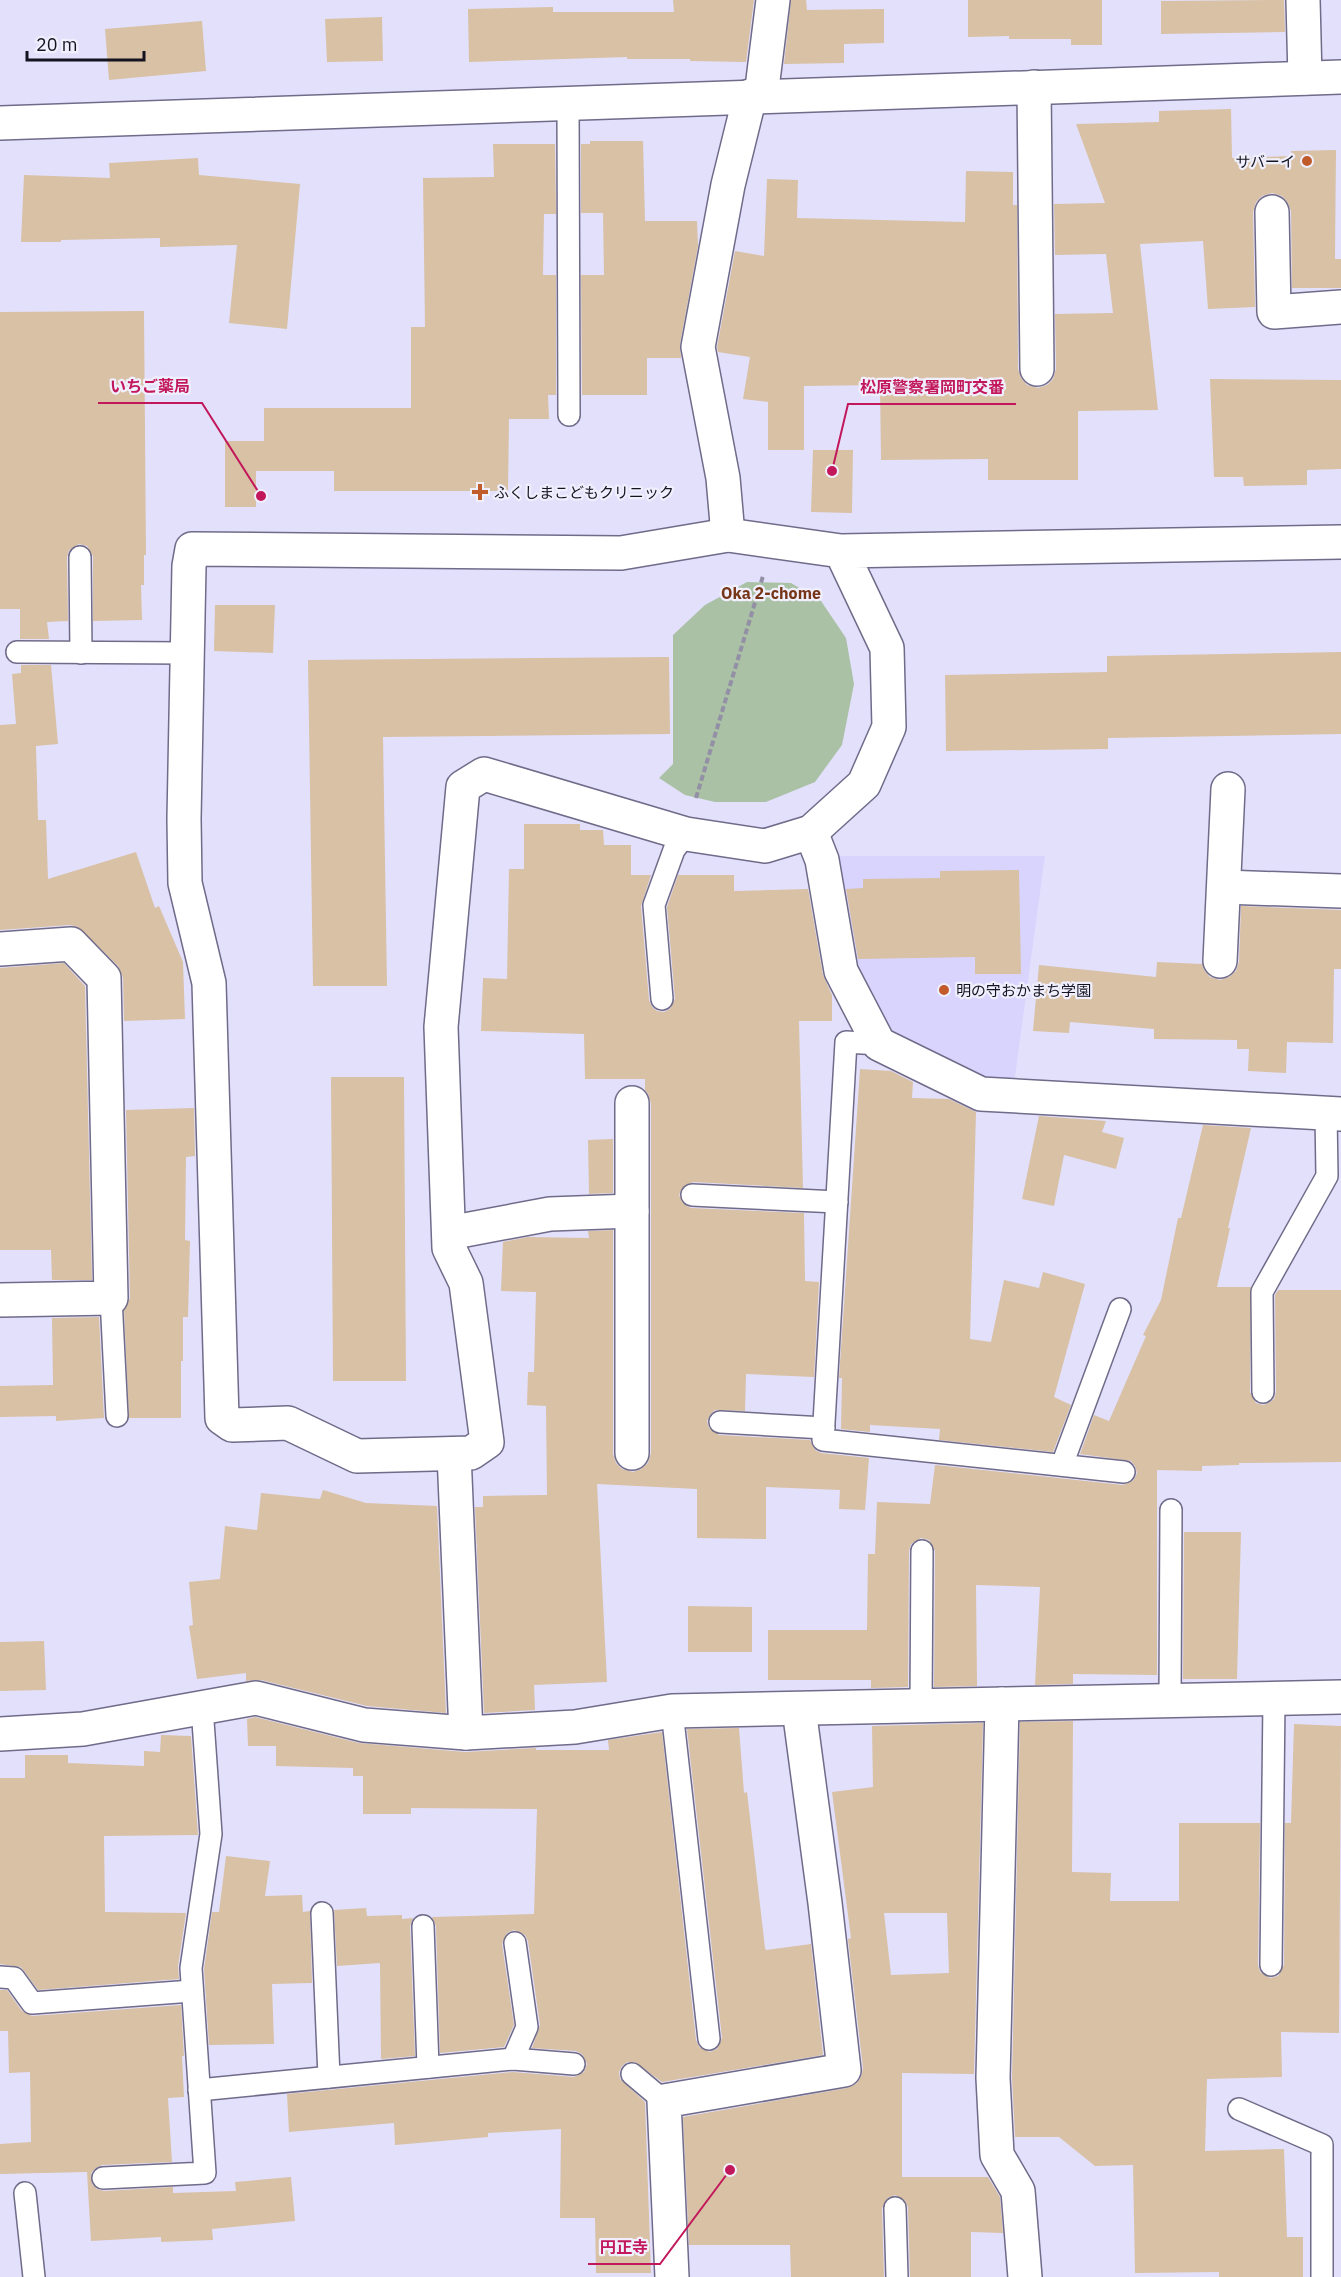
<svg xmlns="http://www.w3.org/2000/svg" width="1341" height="2277" viewBox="0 0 1341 2277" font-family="'IBM Plex Sans','Noto Sans JP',sans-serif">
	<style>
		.built { fill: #d9d4fe }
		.green { fill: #aac1a5 }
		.building { fill: #d8c1a4; fill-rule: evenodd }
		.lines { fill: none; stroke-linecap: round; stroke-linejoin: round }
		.lane-casing { stroke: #6f6b89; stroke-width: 24 }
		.street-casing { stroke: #6f6b89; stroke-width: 36 }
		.secondary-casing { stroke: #6f6b89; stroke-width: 36 }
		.path { stroke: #9390a6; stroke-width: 4; stroke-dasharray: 6 3; stroke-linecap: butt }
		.lane { stroke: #fff; stroke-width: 21 }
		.street { stroke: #fff; stroke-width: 33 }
		.secondary { stroke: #fff; stroke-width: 33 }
		.poi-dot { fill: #c15b2b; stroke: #f0effd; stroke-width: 2 }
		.labels { text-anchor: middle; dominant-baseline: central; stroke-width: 4.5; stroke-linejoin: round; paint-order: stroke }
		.poi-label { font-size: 15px; fill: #15131f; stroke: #f0effd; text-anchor: start }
		.neighbourhood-label { font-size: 16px; font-weight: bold; fill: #763517; stroke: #f0effd }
		.leader { fill: none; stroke: #c2185b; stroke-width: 2 }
		.callout-dot { fill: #c2185b; stroke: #f0effd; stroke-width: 2 }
		.callout-label { font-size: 16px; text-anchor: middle; font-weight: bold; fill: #c2185b; stroke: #f0effd; stroke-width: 4.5; stroke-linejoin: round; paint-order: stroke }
	</style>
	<rect width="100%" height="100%" fill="#e3e0fc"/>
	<polygon class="built" points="830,856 1045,856 1014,1084 982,1081 877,1024 844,956"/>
	<polygon class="green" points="747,582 791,583 821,601 846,638 854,684 842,745 815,782 766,802 715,802 685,795 659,778 673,764 673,635 705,605"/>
	<g class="building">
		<polygon points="673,0 754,0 746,62 690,61 690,59 627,59 627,57 469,62 468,9 553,7 553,12 674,12"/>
		<polygon points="791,0 806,0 807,10 884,9 884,43 844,44 844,63 784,64"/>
		<polygon points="968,0 1102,0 1102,45 1071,45 1071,39 1009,39 1009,36 968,37"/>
		<polygon points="1284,0 1285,32 1161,34 1161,1"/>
		<polygon points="382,17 383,61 327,62 325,19"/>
		<polygon points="202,21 206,71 109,80 105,29"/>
		<polygon points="1231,109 1232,158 1291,156 1291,151 1336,150 1335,259 1341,259 1341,288 1292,288 1291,211 1288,203 1282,196 1272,193 1262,196 1256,202 1253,212 1255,307 1208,309 1203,241 1140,244 1158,410 1078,411 1078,480 988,480 988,459 881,460 880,385 804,386 804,450 768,450 768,402 743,399 750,357 718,352 717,347 735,251 764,256 767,179 798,180 797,218 965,222 966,171 1013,172 1013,205 1017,205 1018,369 1021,378 1027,385 1038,388 1047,385 1053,379 1056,369 1055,314 1113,313 1106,254 1055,255 1054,204 1105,203 1076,124 1159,122 1159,111"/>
		<polygon points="590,141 643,141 645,221 697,221 698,246 680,344 681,358 647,358 647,395 582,395 581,275 604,275 603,213 581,213 581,144 590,144"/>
		<polygon points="493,144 555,144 556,214 544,214 543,275 556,275 556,395 548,395 549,419 509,419 508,491 334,491 334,471 256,471 256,507 225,507 225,441 264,441 264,408 411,408 411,327 425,327 423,178 494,177"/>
		<polygon points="198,158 199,175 300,184 287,329 229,323 237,245 160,247 160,238 61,240 61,242 21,242 24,175 110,178 109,163"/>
		<polygon points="144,311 146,555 144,555 144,585 141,585 142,620 93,621 93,556 87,546 79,544 69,550 67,557 68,621 47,622 49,639 20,639 20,609 0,609 0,312"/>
		<polygon points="1210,379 1341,380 1341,469 1307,470 1307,485 1244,486 1243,477 1214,477"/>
		<polygon points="813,450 853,450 852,513 811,512"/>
		<polygon points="215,605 275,605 273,653 214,651"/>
		<polygon points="1341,652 1341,734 1108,738 1108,749 946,751 945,675 1107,672 1107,656"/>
		<polygon points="669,657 670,734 383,737 387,986 313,986 308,660"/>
		<polygon points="21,665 51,665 58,744 36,746 38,820 46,820 48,879 136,852 155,908 159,906 183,962 185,1019 124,1021 123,978 118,966 78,927 70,925 0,930 0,725 16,724 12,674 21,673"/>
		<polygon points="524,824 580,824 580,830 603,830 604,845 631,845 631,875 651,875 641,906 649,1000 652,1007 657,1011 664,1012 670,1009 675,999 667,907 678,875 734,875 734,891 808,889 823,975 832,995 832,1021 799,1021 803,1188 693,1182 682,1188 679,1195 685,1205 691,1208 804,1213 805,1281 819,1282 814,1377 746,1374 745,1411 715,1410 710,1415 707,1421 709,1428 719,1435 810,1440 815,1450 821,1453 869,1458 865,1510 839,1509 840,1490 766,1487 766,1539 697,1538 697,1489 597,1484 607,1682 534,1685 535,1710 484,1713 475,1507 483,1507 483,1496 547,1495 546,1406 527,1405 528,1372 534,1372 536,1292 501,1291 503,1242 528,1237 589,1238 588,1231 613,1230 613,1454 616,1463 622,1469 633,1472 641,1469 648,1463 651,1453 651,1103 648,1094 645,1090 645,1079 585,1079 584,1034 481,1031 483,978 507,979 509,869 524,869"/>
		<polygon points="1019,870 1021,974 975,974 975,957 858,959 846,889 863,888 863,879 940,878 940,871"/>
		<polygon points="1241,906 1341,910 1341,969 1334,969 1333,1043 1287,1042 1286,1073 1248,1071 1249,1049 1237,1049 1237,1040 1154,1039 1154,1029 1070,1022 1069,1033 1033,1031 1039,965 1156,977 1157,962 1202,964 1204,970 1210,977 1220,980 1229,977 1236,971 1239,962"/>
		<polygon points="64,963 85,986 92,1280 52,1280 51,1250 0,1250 0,968"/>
		<polygon points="860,1069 891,1071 913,1082 912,1098 949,1099 976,1112 970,1339 991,1342 1004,1280 1039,1288 1043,1272 1085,1284 1054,1397 1071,1405 1053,1452 939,1440 940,1429 870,1425 870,1432 841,1429 842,1378 839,1378"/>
		<polygon points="331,1077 404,1077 406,1381 333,1381"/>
		<polygon points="194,1108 195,1156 186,1157 185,1240 190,1241 188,1317 183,1317 183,1361 181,1361 181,1418 129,1418 124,1310 130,1298 126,1110"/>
		<polygon points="1039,1116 1106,1121 1102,1132 1124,1138 1116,1169 1064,1155 1054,1206 1022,1199"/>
		<polygon points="1203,1125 1251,1128 1228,1228 1230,1228 1217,1287 1251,1287 1250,1392 1256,1403 1263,1405 1269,1403 1274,1399 1276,1392 1275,1295 1278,1290 1341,1290 1341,1462 1239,1463 1239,1465 1202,1466 1202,1471 1157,1470 1157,1675 1073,1674 1073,1684 1035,1685 1040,1587 976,1585 977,1686 934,1687 935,1551 929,1540 921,1538 911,1544 909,1551 908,1687 871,1688 871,1680 768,1680 768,1630 867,1630 868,1554 875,1554 877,1502 930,1504 935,1465 1123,1485 1134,1480 1137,1473 1135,1466 1131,1461 1080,1454 1094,1415 1109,1421 1146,1336 1143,1335 1161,1300 1178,1218 1181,1218"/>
		<polygon points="613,1139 613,1193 589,1194 588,1140"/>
		<polygon points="99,1317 104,1418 56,1421 56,1416 0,1417 0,1386 53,1385 52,1318"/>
		<polygon points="323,1490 366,1503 437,1506 446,1713 367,1706 261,1680 246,1681 246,1673 197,1679 189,1626 193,1625 189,1582 220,1579 225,1526 257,1530 261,1493 320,1499"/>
		<polygon points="1184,1532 1241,1532 1237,1679 1183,1679"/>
		<polygon points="688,1606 752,1607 752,1652 688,1652"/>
		<polygon points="44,1641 46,1690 0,1691 0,1642"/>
		<polygon points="255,1717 359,1743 465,1752 536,1748 536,1750 609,1750 608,1740 662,1732 696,2040 699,2047 710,2052 717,2049 722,2038 687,1729 739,1728 744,1793 747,1792 765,1948 766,1950 811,1944 823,2055 662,2082 635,2062 627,2062 622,2066 619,2072 620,2079 645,2102 651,2273 596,2273 595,2218 560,2218 561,2129 488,2133 488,2137 395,2145 394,2123 289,2132 287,2094 513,2072 574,2077 584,2072 587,2064 582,2054 576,2051 532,2048 540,2025 528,1941 525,1935 514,1930 507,1933 502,1944 514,2025 504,2047 440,2053 436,1926 432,1917 534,1914 537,1809 411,1808 411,1814 363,1814 363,1776 353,1776 353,1768 276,1766 276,1746 248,1746 247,1719"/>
		<polygon points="1073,1721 1072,1872 1111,1873 1110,1901 1179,1901 1179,1823 1260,1823 1258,1965 1260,1972 1270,1978 1278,1976 1284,1965 1285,1823 1291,1823 1294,1724 1341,1726 1339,2033 1281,2032 1282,2077 1207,2079 1205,2151 1284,2149 1287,2237 1303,2237 1303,2277 1219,2277 1219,2272 1135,2273 1133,2165 1095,2166 1059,2137 1015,2137 1012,2078 1020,1722"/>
		<path d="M983 1723 974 2074 902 2073V2177H988L1000 2197 1003 2233 971 2232V2277H910L908 2207 905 2201 895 2195 888 2198 882 2208 884 2277H791L790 2245H689L683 2117 847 2088 856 2084 861 2077 863 2068 848 1939 851 1938 832 1792 873 1787 872 1726ZM884 1913H947L949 1973 891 1975Z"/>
		<polygon points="161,1735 191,1736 198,1835 104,1836 105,1912 186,1913 178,1966 179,1979 38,1990 21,1967 0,1964 0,1778 25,1778 25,1755 68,1755 68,1763 144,1766 144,1751 160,1752"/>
		<polygon points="226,1856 270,1861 265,1896 302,1895 303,1912 310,1911 312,1983 272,1984 274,2044 209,2045 204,1969 212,1912 219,1912"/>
		<polygon points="366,1908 367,1916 402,1915 402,1919 413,1918 410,1926 415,2056 381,2059 380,1963 337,1966 334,1910"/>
		<polygon points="0,1990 7,1990 22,2011 32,2016 181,2005 184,2056 182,2056 184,2097 168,2098 172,2162 102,2165 96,2168 91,2173 92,2184 97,2189 104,2191 173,2187 173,2193 236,2191 235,2182 291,2177 295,2221 212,2229 213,2240 161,2242 161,2237 91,2241 87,2172 0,2174 0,2144 31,2142 30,2072 9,2073 8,2031 0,2031"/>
	</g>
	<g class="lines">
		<defs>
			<g id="lane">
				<polyline points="568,103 569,415"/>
				<polyline points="80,557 81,653"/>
				<polyline points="17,652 187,653"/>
				<polyline points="662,999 654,905 674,850 686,834"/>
				<polyline points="879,1044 846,1042 823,1440 1124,1472"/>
				<polyline points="692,1195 837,1202"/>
				<polyline points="111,1298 117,1416"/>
				<polyline points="1263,1392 1262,1292 1327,1176 1326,1114"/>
				<polyline points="720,1422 824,1428"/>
				<polyline points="1062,1465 1120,1309"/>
				<polyline points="1170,1701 1171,1510"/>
				<polyline points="921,1706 922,1551"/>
				<polyline points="672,1711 709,2039"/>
				<polyline points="322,1913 329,2077"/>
				<polyline points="423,1926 428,2067"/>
				<polyline points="1271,1965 1274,1699"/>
				<polyline points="0,1977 14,1978 32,2003 192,1991"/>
				<polyline points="513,2059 527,2027 515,1943"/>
				<polyline points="632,2074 664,2101"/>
				<polyline points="199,2090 513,2059 574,2064"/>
				<polyline points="1239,2109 1322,2145 1322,2277"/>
				<polyline points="103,2178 205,2173 191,1968 211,1834 202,1707"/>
				<polyline points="25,2193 34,2277"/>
				<polyline points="895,2208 897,2277"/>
			</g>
			<g id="street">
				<polyline points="1303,0 1305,78"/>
				<polyline points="1034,87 1037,369"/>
				<polyline points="761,96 773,0"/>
				<polyline points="1272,212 1274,312 1341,307"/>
				<polyline points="728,535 723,478 698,347 728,185 750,96"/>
				<polyline points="841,551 887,648 889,727 864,784 811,832 765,846 686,834 484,774 463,787 441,1027 449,1248 466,1283 487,1442 471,1453 357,1456 288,1423 232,1425 222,1418 209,983 185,883 184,819 189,566 192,549 621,553 728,535 841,551 1341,542"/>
				<polyline points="811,832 822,860 841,971 879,1044 981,1094 1341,1114"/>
				<polyline points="1224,887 1341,891"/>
				<polyline points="0,949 71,944 104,978 111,1298 0,1300"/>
				<polyline points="1220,961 1228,789"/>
				<polyline points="632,1103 632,1453"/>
				<polyline points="449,1233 550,1214 632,1211"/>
				<polyline points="454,1454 466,1733"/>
				<polyline points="1002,1704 993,2078 997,2155 1018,2191 1025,2277"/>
				<polyline points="0,1734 83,1729 256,1698 364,1725 466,1733 575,1727 672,1711 1341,1697"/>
				<polyline points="672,2277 664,2101 844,2070 825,1903 799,1709"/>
			</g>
			<polyline id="secondary" points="0,123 1341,77"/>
		</defs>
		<use href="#lane" class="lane-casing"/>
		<use href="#street" class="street-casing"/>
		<use href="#secondary" class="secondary-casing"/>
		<polyline class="path" points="696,798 763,576"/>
		<use href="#lane" class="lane"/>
		<use href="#street" class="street"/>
		<use href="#secondary" class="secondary"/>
	</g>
	<g class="poi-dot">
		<circle cx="1307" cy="161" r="6"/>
		<path d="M477 483h6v6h6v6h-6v6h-6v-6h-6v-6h6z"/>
		<circle cx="944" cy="990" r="6"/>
	</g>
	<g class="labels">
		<g class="poi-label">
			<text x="1295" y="161" text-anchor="end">サバーイ</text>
			<text x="494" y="492">ふくしまこどもクリニック</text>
			<text x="956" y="990">明の守おかまち学園</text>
		</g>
		<g class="neighbourhood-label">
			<text x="771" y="593">Oka 2-chome</text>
		</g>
	</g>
	<path class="leader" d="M261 496L202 403H98M832 471L848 404H1016M730 2170L660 2264H588"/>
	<g class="callout-dot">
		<circle cx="261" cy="496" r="6"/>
		<circle cx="832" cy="471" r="6"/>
		<circle cx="730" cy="2170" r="6"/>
	</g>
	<g class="callout-label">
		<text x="150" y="392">いちご薬局</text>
		<text x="932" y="393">松原警察署岡町交番</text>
		<text x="624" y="2253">円正寺</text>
	</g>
	<path d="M27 51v9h117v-9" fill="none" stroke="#15131f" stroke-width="3"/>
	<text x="36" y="51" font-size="18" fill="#15131f" stroke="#f0effd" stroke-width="4.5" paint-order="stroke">20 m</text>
</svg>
